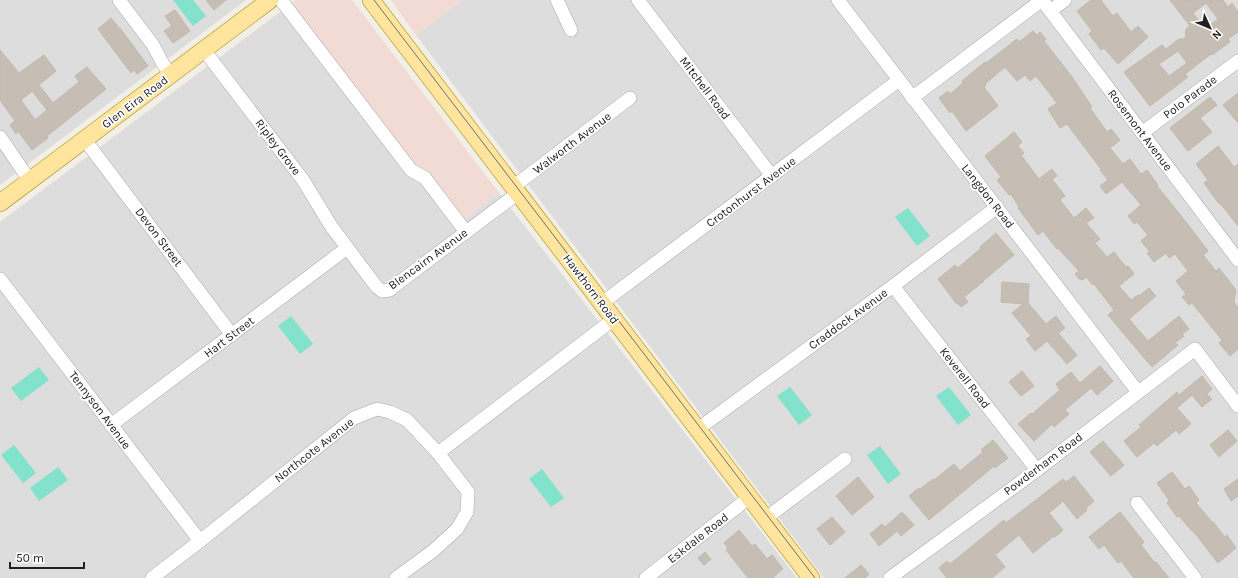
<svg xmlns="http://www.w3.org/2000/svg" width="1238" height="578" viewBox="0 0 1238 578" font-family="Karla,sans-serif">
	<style>
		.residential { fill: #dedddd }
		.commercial { fill: #f2dad5 }
		.pitch { fill: #82e2cc }
		.building { fill: #c6beb5; stroke: #c3b8a8; fill-rule: evenodd }
		.lines { fill: none; stroke-linecap: round; stroke-linejoin: round }
		.minor-casing { stroke: #a7a7a7; stroke-width: 14 }
		.major-casing { stroke: #9b8000; stroke-width: 18 }
		.minor { stroke: #fff; stroke-width: 13 }
		.major { stroke: #ffe49d; stroke-width: 17 }
		.tram { stroke: #6e6e6e; stroke-width: 1 }
		.labels { text-anchor: middle; dominant-baseline: central; stroke-width: 3.5; stroke-linejoin: round; paint-order: stroke }
		.street-label { font-size: 12px; fill: #202020; stroke: #fff }
	</style>
	<rect width="100%" height="100%" fill="#f1efe6"/>
	<g class="residential">
		<polygon points="0,0 246,0 0,185"/>
		<polygon points="463,0 1238,0 1238,578 824,578 416,35"/>
		<polygon points="288,6 462,221 499,193 797,578 0,578 0,222"/>
	</g>
	<g class="commercial">
		<polygon points="296,0 352,0 499,193 461,222 413,169 288,6"/>
		<polygon points="391,0 463,0 416,35"/>
	</g>
	<g class="pitch">
		<polygon points="173,0 193,0 206,16 193,26"/>
		<polygon points="908,208 930,236 917,246 895,217"/>
		<polygon points="291,316 313,344 300,354 278,326"/>
		<polygon points="39,367 49,380 21,401 11,388"/>
		<polygon points="790,387 812,415 799,425 777,396"/>
		<polygon points="949,387 971,415 958,425 936,396"/>
		<polygon points="14,445 36,473 23,483 1,455"/>
		<polygon points="880,446 901,474 888,484 867,455"/>
		<polygon points="58,467 68,480 39,501 30,488"/>
		<polygon points="542,469 564,498 551,507 529,479"/>
	</g>
	<g class="building">
		<polygon points="206,0 226,0 214,10"/>
		<polygon points="1091,0 1101,0 1113,16 1117,13 1131,32 1138,26 1148,37 1118,64 1104,48 1101,50 1089,34 1092,31 1077,11"/>
		<path d="M1170 0H1223L1228 7 1232 3 1238 12V32L1228 39 1230 42 1212 55 1211 54 1185 74 1188 77 1150 106 1124 72 1162 45 1166 49 1179 39H1185L1186 29 1190 26ZM1206 3 1218 19 1205 29 1193 13ZM1178 51 1187 63 1169 76 1159 64Z"/>
		<polygon points="175,10 190,31 173,43 164,31 172,26 165,16"/>
		<polygon points="111,18 119,28 120,28 148,66 137,74 134,70 131,73 98,29"/>
		<polygon points="1033,31 1037,35 1040,32 1046,39 1044,41 1072,77 1092,107 1090,108 1107,132 1111,129 1120,140 1110,148 1123,164 1130,159 1141,174 1147,170 1158,185 1157,186 1186,222 1208,251 1203,255 1216,271 1219,268 1236,290 1234,302 1238,307 1238,349 1230,356 1219,343 1222,340 1192,303 1189,305 1182,297 1186,294 1176,281 1188,271 1175,254 1169,258 1166,253 1154,262 1147,253 1150,252 1141,241 1148,235 1137,222 1134,224 1128,216 1141,205 1122,182 1106,194 1100,186 1108,180 1100,170 1101,169 1067,124 1060,128 1048,109 1057,103 1036,76 1030,81 1025,75 1017,81 1005,67 985,84 986,85 984,87 998,106 966,131 952,111 950,113 939,98 948,91 950,94 963,83 962,81 985,62 986,63 1017,39 1019,42"/>
		<path d="M0 50 19 73 44 55 56 71 39 85 53 103 79 82 75 76 87 67 106 89 47 136 48 138 32 150 18 131 16 134 10 125 15 121 0 100ZM32 91 47 110 35 120 21 100Z"/>
		<polygon points="1238,93 1238,123 1223,105"/>
		<polygon points="1210,97 1217,105 1200,118 1212,132 1188,151 1170,128"/>
		<polygon points="1014,132 1022,142 1018,146 1024,153 1021,155 1039,179 1052,169 1057,176 1052,179 1065,196 1060,200 1074,218 1086,208 1094,218 1086,223 1100,239 1095,243 1107,257 1114,252 1126,267 1128,266 1134,274 1119,286 1131,300 1138,295 1139,296 1149,288 1156,296 1129,319 1148,341 1179,316 1189,329 1182,334 1184,336 1175,343 1178,345 1152,367 1108,315 1114,310 1094,284 1093,285 1086,277 1083,280 1079,279 1075,274 1079,271 1058,248 1057,249 1043,231 1038,235 1018,208 1019,207 1011,194 1009,195 997,180 1001,177 985,156"/>
		<polygon points="1218,146 1234,167 1238,164 1238,226 1220,203 1219,204 1204,183 1208,180 1196,164"/>
		<polygon points="996,233 1014,255 983,281 984,281 964,297 968,302 961,307 957,303 956,303 938,279 955,265 958,268 981,248 980,247"/>
		<polygon points="1002,282 1029,284 1028,303 1046,324 1056,316 1065,328 1058,333 1077,355 1067,364 1047,341 1035,351 1026,339 1031,336 1012,313 1023,304 1001,302"/>
		<polygon points="1100,366 1113,381 1097,395 1091,388 1065,410 1069,414 1054,427 1052,424 1034,441 1018,424 1031,413 1032,414 1060,390 1056,384 1071,372 1080,383"/>
		<polygon points="1022,371 1034,386 1021,396 1009,382"/>
		<polygon points="1202,376 1212,389 1207,394 1212,399 1202,407 1192,395 1177,408 1191,424 1179,434 1176,430 1157,446 1154,443 1137,457 1124,441 1141,427 1139,425 1177,392 1179,395"/>
		<polygon points="1228,430 1237,441 1219,457 1210,445"/>
		<polygon points="993,440 1008,458 995,468 994,466 929,520 909,496 919,488 920,489 933,479 934,480 954,464 960,471 983,452 981,450"/>
		<polygon points="1103,441 1124,465 1111,476 1090,452"/>
		<polygon points="1172,472 1185,489 1189,486 1199,500 1196,503 1212,522 1213,522 1225,537 1227,535 1236,548 1218,563 1193,531 1192,531 1179,516 1177,517 1167,503 1169,500 1157,483"/>
		<polygon points="1074,476 1094,501 1086,508 1087,510 1077,519 1063,501 1049,513 1063,530 1055,537 1054,536 1033,553 1019,535 995,555 1005,567 992,578 947,578 939,568 947,561 950,564 1004,520 1006,523 1063,479 1066,482"/>
		<polygon points="858,477 874,497 852,515 836,496"/>
		<polygon points="1238,479 1238,496 1231,501 1224,489"/>
		<polygon points="902,512 914,525 901,536 897,531 879,546 870,534 882,524 885,527"/>
		<polygon points="1120,512 1144,542 1141,545 1155,563 1156,562 1169,578 1134,578 1121,561 1118,563 1104,545 1099,549 1089,537"/>
		<polygon points="832,517 845,532 830,545 817,529"/>
		<polygon points="739,530 752,546 755,544 767,559 772,555 783,569 772,578 748,578 726,550 728,548 724,543"/>
		<polygon points="705,552 711,559 704,565 698,558"/>
		<polygon points="861,565 869,574 865,578 845,578"/>
	</g>
	<g class="lines">
		<defs>
			<g id="minor">
				<polyline points="119,0 153,45 163,64 171,75"/>
				<polyline points="281,0 411,170 425,178 466,232"/>
				<polyline points="557,0 571,30"/>
				<polyline points="638,0 772,176"/>
				<polyline points="838,0 1138,392"/>
				<polyline points="1042,0 1238,260"/>
				<polyline points="1050,11 1065,0"/>
				<polyline points="204,50 303,180 331,226 376,286 382,291 390,290 393,287 518,193"/>
				<polyline points="912,98 1042,0"/>
				<polyline points="1142,133 1238,61"/>
				<polyline points="0,137 30,181"/>
				<polyline points="85,140 232,335"/>
				<polyline points="513,187 630,98"/>
				<polyline points="0,279 200,541"/>
				<polyline points="893,286 1037,470"/>
				<polyline points="602,303 899,80"/>
				<polyline points="111,425 347,248"/>
				<polyline points="698,429 893,286 997,207"/>
				<polyline points="1137,503 1195,578"/>
				<polyline points="766,518 845,459"/>
				<polyline points="152,578 200,541 354,418 377,409 390,412 407,420 438,453 614,319"/>
				<polyline points="396,578 433,551 457,529 467,512 468,492 438,453"/>
				<polyline points="646,578 750,497"/>
				<polyline points="890,578 1037,470 1195,349 1238,406"/>
			</g>
			<g id="major">
				<polyline points="371,0 811,578"/>
				<polyline points="0,203 270,0"/>
			</g>
		</defs>
		<use href="#minor" class="minor-casing"/>
		<use href="#major" class="major-casing"/>
		<use href="#minor" class="minor"/>
		<use href="#major" class="major"/>
		<polyline class="tram" points="374,0 815,578"/>
	</g>
	<g class="labels">
		<g class="street-label">
			<text transform="translate(705 88) rotate(53)">Mitchell Road</text>
			<text transform="translate(1190 97) rotate(-37)">Polo Parade</text>
			<text transform="translate(135 102) rotate(-37)">Glen Eira Road</text>
			<text transform="translate(1140 130) rotate(53)">Rosemont Avenue</text>
			<text transform="translate(572 143) rotate(-37)">Walworth Avenue</text>
			<text transform="translate(278 147) rotate(53)">Ripley Grove</text>
			<text transform="translate(751 192) rotate(-37)">Crotonhurst Avenue</text>
			<text transform="translate(988 196) rotate(52)">Langdon Road</text>
			<text transform="translate(159 237) rotate(53)">Devon Street</text>
			<text transform="translate(428 259) rotate(-36)">Blencairn Avenue</text>
			<text transform="translate(591 289) rotate(53)">Hawthorn Road</text>
			<text transform="translate(848 319) rotate(-36)">Craddock Avenue</text>
			<text transform="translate(229 337) rotate(-37)">Hart Street</text>
			<text transform="translate(965 378) rotate(52)">Keverell Road</text>
			<text transform="translate(100 410) rotate(53)">Tennyson Avenue</text>
			<text transform="translate(314 450) rotate(-38)">Northcote Avenue</text>
			<text transform="translate(1043 464) rotate(-37)">Powderham Road</text>
			<text transform="translate(698 538) rotate(-38)">Eskdale Road</text>
		</g>
	</g>
	<g transform="translate(1210 28) rotate(134)" stroke="#ffffff" stroke-width="3" paint-order="stroke">
	<path d="M0-3L7 15L0 10L-7 15Z" fill="#202020"/>
	<text y="-6" font-size="11" font-weight="bold" text-anchor="middle" fill="#202020">N</text>
	</g>
	<path d="M10 562v6h74v-6" fill="none" stroke="#202020" stroke-width="2"/>
	<text x="16" y="562" font-size="12" fill="#202020" stroke="#ffffff" stroke-width="3" paint-order="stroke">50 m</text>
</svg>
